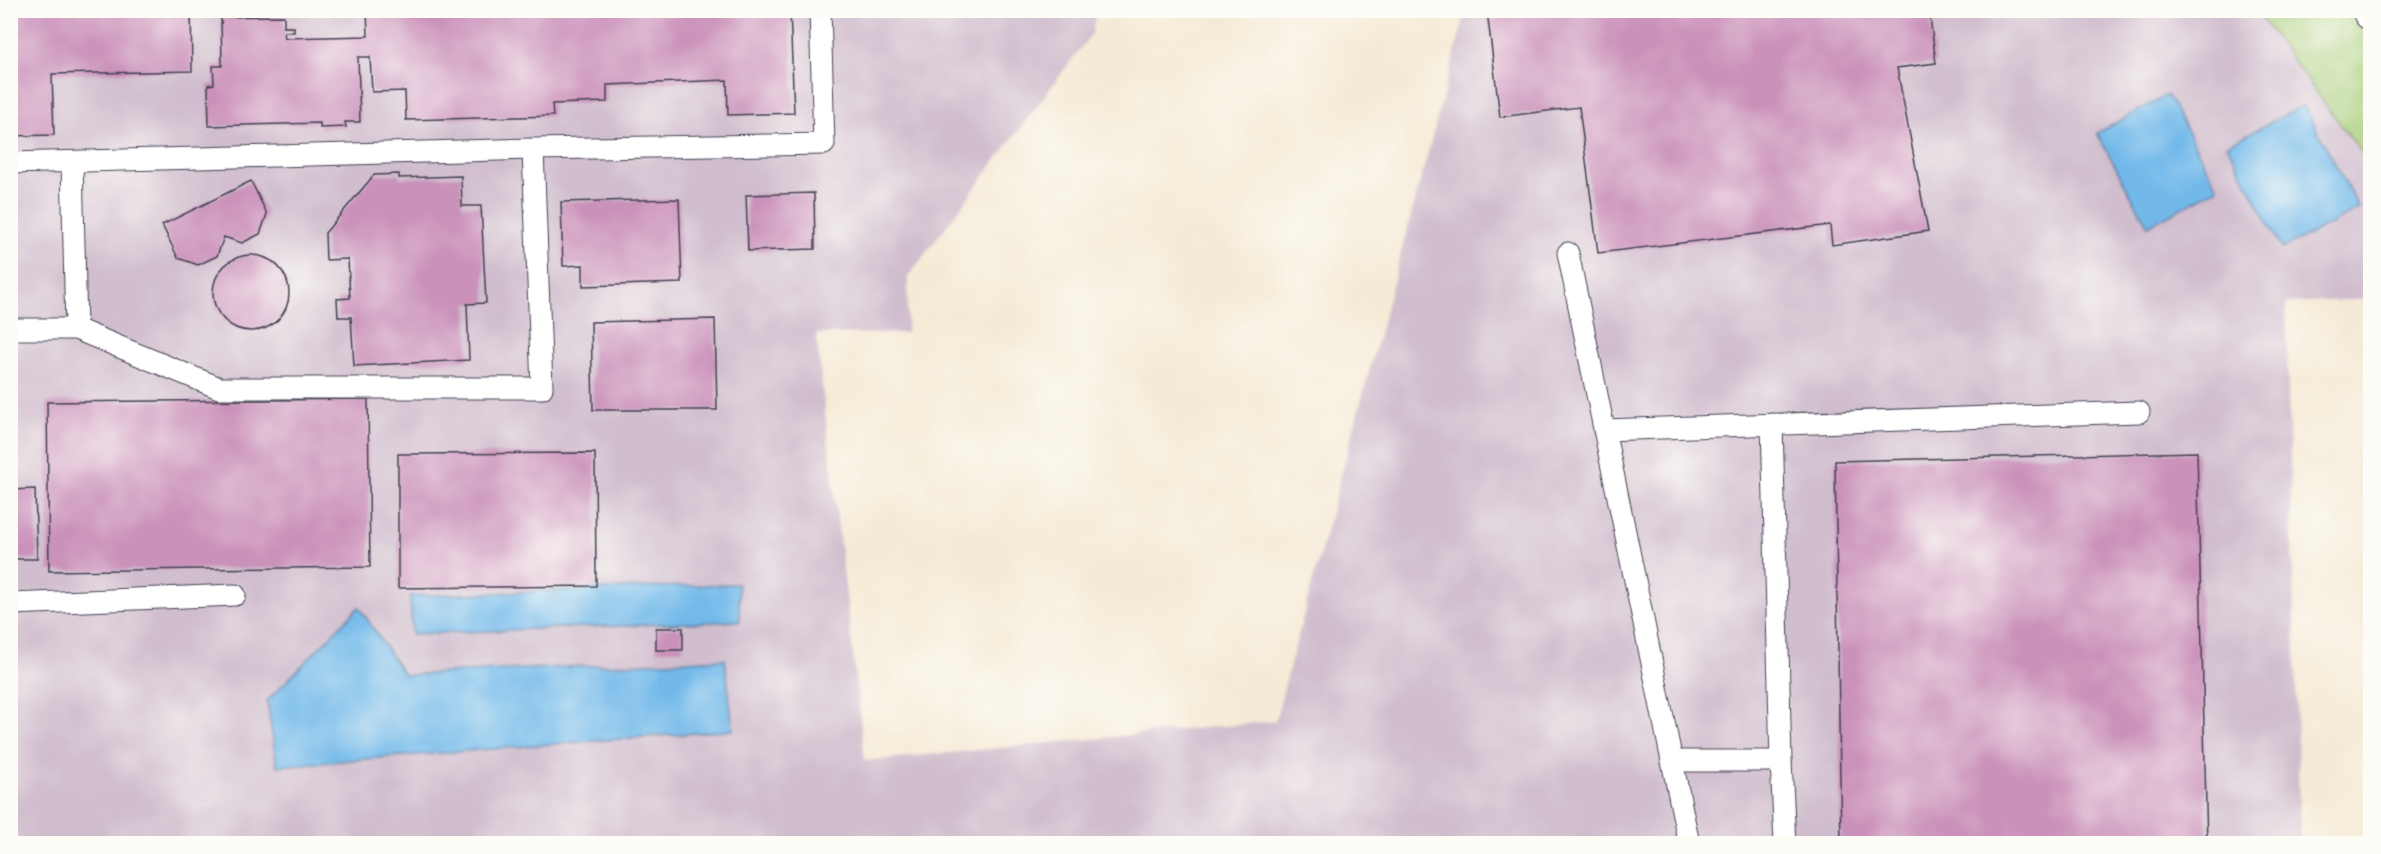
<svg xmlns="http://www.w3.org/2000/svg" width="2381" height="854" viewBox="0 0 2381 854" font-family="'Sorts Mill Goudy',serif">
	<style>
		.industrial { fill: #d0bdcd }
		.green { fill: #a5cb75; stroke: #647658; stroke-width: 1.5 }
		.water { fill: #72b9ea; stroke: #4a6e92; stroke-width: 1.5 }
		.building { fill: #ca91ba }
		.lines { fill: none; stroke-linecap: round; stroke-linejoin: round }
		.lane-casing { stroke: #424052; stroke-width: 23 }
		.primary-casing { stroke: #424052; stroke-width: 35 }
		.lane { stroke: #fff; stroke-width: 21 }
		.primary { stroke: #fff; stroke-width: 33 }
	</style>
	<rect width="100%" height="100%" fill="#fdfcf7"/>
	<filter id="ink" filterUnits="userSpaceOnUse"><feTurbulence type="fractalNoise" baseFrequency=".0167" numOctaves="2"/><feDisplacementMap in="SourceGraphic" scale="12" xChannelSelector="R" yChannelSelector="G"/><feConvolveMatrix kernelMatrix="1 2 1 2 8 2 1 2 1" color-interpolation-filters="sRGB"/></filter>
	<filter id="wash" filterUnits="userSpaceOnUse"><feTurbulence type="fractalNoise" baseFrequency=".008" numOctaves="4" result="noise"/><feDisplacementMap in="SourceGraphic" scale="24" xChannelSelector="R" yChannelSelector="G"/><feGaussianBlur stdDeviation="1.35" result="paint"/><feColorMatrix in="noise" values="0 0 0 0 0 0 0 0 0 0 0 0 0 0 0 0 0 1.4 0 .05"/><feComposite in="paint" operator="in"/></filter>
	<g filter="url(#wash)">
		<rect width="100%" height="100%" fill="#f5ead6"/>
		<polygon class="industrial" points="10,11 1096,11 1092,33 908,277 907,333 816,334 865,761 1275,721 1466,11 2256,11 2370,164 2370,299 2286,303 2300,843 11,843"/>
		<polygon class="green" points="2256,11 2370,11 2370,164"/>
		<g class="water">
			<polygon points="2167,95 2218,188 2148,226 2097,133"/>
			<polygon points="2304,105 2359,209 2282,249 2227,145"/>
			<polygon points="738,584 740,621 412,634 410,596"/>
			<polygon points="359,607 404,675 725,659 733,730 277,766 267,701"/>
		</g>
		<g id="blocks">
			<g class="building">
				<polygon points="10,10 191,10 192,71 52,74 54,135 10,136"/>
				<polygon points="367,10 790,10 794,113 728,115 727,80 607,85 607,102 552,104 553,116 406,120 405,91 372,92 370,57 358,57 360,122 345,122 346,127 320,128 320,123 209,126 208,85 214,84 213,66 222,66 221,17 284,16 284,27 294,27 294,32 284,32 285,38 368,36"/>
				<polygon points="1929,10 1936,63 1897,68 1928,231 1832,245 1830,225 1598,253 1579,107 1500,117 1487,11"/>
				<polygon points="399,174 399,178 461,176 462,206 481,206 486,303 467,304 469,360 354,366 351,317 338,317 337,299 350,298 348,259 326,260 325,233 374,175"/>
				<polygon points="251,181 267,214 260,234 242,243 224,237 217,256 198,265 178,258 162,225"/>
				<polygon points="814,193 815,249 748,251 746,195"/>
				<polygon points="679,199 682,283 583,286 583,265 563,266 561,202"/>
				<circle cx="251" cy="293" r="38"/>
				<polygon points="715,319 717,410 593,410 591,322"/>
				<polygon points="368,399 370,567 49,571 47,402"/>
				<polygon points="2197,452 2207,844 1841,844 1835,461"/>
				<polygon points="595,453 596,586 398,588 398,454"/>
				<polygon points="35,489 37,559 10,559 10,490"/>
				<rect x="656" y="628" width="27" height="22"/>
			</g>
		</g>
	</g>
	<g filter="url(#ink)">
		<use href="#blocks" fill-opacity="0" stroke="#424052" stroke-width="1.5"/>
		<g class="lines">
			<defs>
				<g id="lane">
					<polyline points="72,162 76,329"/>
					<polyline points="10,163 533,149 824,144 820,10"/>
					<polyline points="1568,253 1689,844"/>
					<polyline points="10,329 76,329 219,388 542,388 533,149"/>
					<polyline points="1604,430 2139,412"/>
					<polyline points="10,604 235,595"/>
					<polyline points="1672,761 1781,761 1772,424"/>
					<polyline points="1781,761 1785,844"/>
				</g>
				<polyline id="primary" points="2369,10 2370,13"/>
			</defs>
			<use href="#lane" class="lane-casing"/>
			<use href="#primary" class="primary-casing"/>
			<use href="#lane" class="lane"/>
			<use href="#primary" class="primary"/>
		</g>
	</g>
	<rect width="2381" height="854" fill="none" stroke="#fdfcf7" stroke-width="36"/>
</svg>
